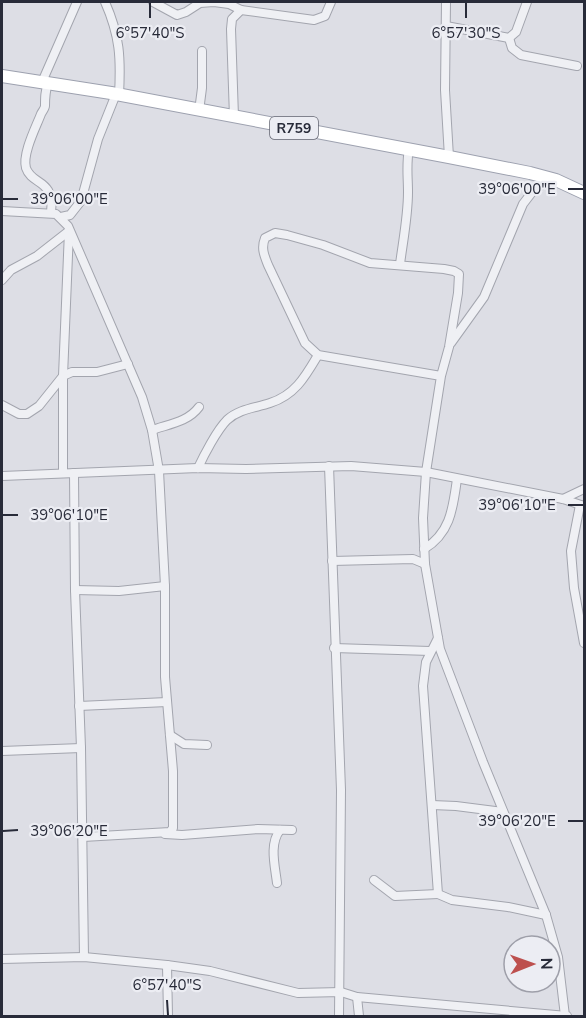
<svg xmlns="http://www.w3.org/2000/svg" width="586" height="1018" viewBox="0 0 586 1018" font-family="'Nunito Sans',sans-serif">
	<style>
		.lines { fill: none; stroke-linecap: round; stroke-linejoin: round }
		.street-casing { stroke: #a3a5ae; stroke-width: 10 }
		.primary-casing { stroke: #9da1af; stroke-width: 14 }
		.street { stroke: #eff0f4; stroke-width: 8 }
		.primary { stroke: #fff; stroke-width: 12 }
		.ticks { fill: none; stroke: #282b39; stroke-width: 2 }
		.labels { text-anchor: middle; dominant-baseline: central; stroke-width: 4.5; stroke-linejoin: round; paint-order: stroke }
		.shield { fill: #ecedf3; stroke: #636571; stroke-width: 1.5 }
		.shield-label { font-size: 14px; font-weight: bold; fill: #282b39 }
		.ticks-label { font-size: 15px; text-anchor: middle; fill: #282b39; stroke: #ecedf3; stroke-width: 4.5; stroke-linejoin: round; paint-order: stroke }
	</style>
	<rect width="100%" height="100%" fill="#dddee5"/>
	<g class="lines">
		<defs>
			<g id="street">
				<path d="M105 2C120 36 121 58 119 95"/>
				<polyline points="153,2 177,15 186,12 200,3 214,2 229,4 241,10 314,20 325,16 331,2"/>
				<polyline points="446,2 445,90 449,157"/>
				<polyline points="446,26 509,38 516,32 527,2"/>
				<polyline points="509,38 512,48 521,55 577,66"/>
				<polyline points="42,82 77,2"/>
				<path d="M48 83C45 92 45 97 45 106 45 108 42 112 41 114 36 127 22 154 26 168 32 186 55 178 51 213"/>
				<polyline points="199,111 202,88 202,51"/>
				<polyline points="234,117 231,29 232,19 241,10"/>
				<polyline points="2,211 56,214 68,226 142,397 152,430 159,471 165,586 165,677 173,771 173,828 170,832 83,837"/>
				<polyline points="61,217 70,215 81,201 98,139 116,94"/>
				<path d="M400 264C403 241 408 216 408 192 408 177 406 164 409 149"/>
				<polyline points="2,280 11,270 37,256 69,231"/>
				<polyline points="451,343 484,297 523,204 533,191 550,179"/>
				<path d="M441 376 318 355 305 343 268 265C264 255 261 248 265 238L275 233 287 235 323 245 370 263 444 269 454 271 459 274 458 293 449 347 441 376 426 472 423 518 425 564 440 649 483 762 546 915 558 957 565 1016"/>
				<polyline points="2,405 19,414 27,414 39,406 63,376 72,372 97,372 128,364"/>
				<path d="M152 430C169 424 188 422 199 407"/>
				<polyline points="329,466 341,790 339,1016"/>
				<path d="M198 468C204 455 217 430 227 420 239 409 255 408 270 403 295 395 305 377 318 355"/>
				<polyline points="63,473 63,376 69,231"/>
				<polyline points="74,473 75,590 81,748 84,957"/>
				<polyline points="2,476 198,468 246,469 351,466 426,472 563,499 584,506"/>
				<polyline points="563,499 584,489"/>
				<polyline points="580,505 571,551 574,588 584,643"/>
				<path d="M424 549C451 533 453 507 457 479"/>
				<polyline points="332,561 413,559 425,564"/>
				<polyline points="75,590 119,591 165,586"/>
				<polyline points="438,638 426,662 423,686 438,894 452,900 508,907 546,915"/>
				<polyline points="334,648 430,651"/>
				<polyline points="79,706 167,702"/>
				<polyline points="170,735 184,744 207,745"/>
				<polyline points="2,751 81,748"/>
				<polyline points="432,805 456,806 503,812"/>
				<polyline points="165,834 182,835 258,829 292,830"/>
				<polyline points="374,880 395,896 438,894"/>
				<path d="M277 883C275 866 269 844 280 830"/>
				<polyline points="2,959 84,957 167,965 210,971 298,993 341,992 357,997 567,1016"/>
				<polyline points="167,965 168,1016"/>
				<polyline points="357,997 359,1016"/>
			</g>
			<polyline id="primary" points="2,76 111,93 449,157 530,173 556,180 584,193"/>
		</defs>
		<use href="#street" class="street-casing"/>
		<use href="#primary" class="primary-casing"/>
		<use href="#street" class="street"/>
		<use href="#primary" class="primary"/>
	</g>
	<path class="ticks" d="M150 3V18M466 3V18M568 189H583M3 199H18M568 505H583M3 515H18M568 821H583M3 831 18 830M167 1000 168 1015"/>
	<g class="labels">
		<rect class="shield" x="270" y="117" width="48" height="22" rx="4.5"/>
		<g class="shield-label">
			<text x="294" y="128">R759</text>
		</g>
	</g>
	<g class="ticks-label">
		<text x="150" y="38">6°57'40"S</text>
		<text x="466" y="38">6°57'30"S</text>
		<text x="517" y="194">39°06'00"E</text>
		<text x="69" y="204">39°06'00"E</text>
		<text x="517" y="510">39°06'10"E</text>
		<text x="69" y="520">39°06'10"E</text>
		<text x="517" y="826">39°06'20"E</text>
		<text x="69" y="836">39°06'20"E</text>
		<text x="167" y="990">6°57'40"S</text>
	</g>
	<rect width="586" height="1018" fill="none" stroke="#282b39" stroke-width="6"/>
	<g transform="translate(532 964) rotate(89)"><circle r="28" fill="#ecedf3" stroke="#9e9fa9" stroke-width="1.5"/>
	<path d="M0-4.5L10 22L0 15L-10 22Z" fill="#bd504e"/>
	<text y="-9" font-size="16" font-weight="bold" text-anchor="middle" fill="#282b39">N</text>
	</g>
</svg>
